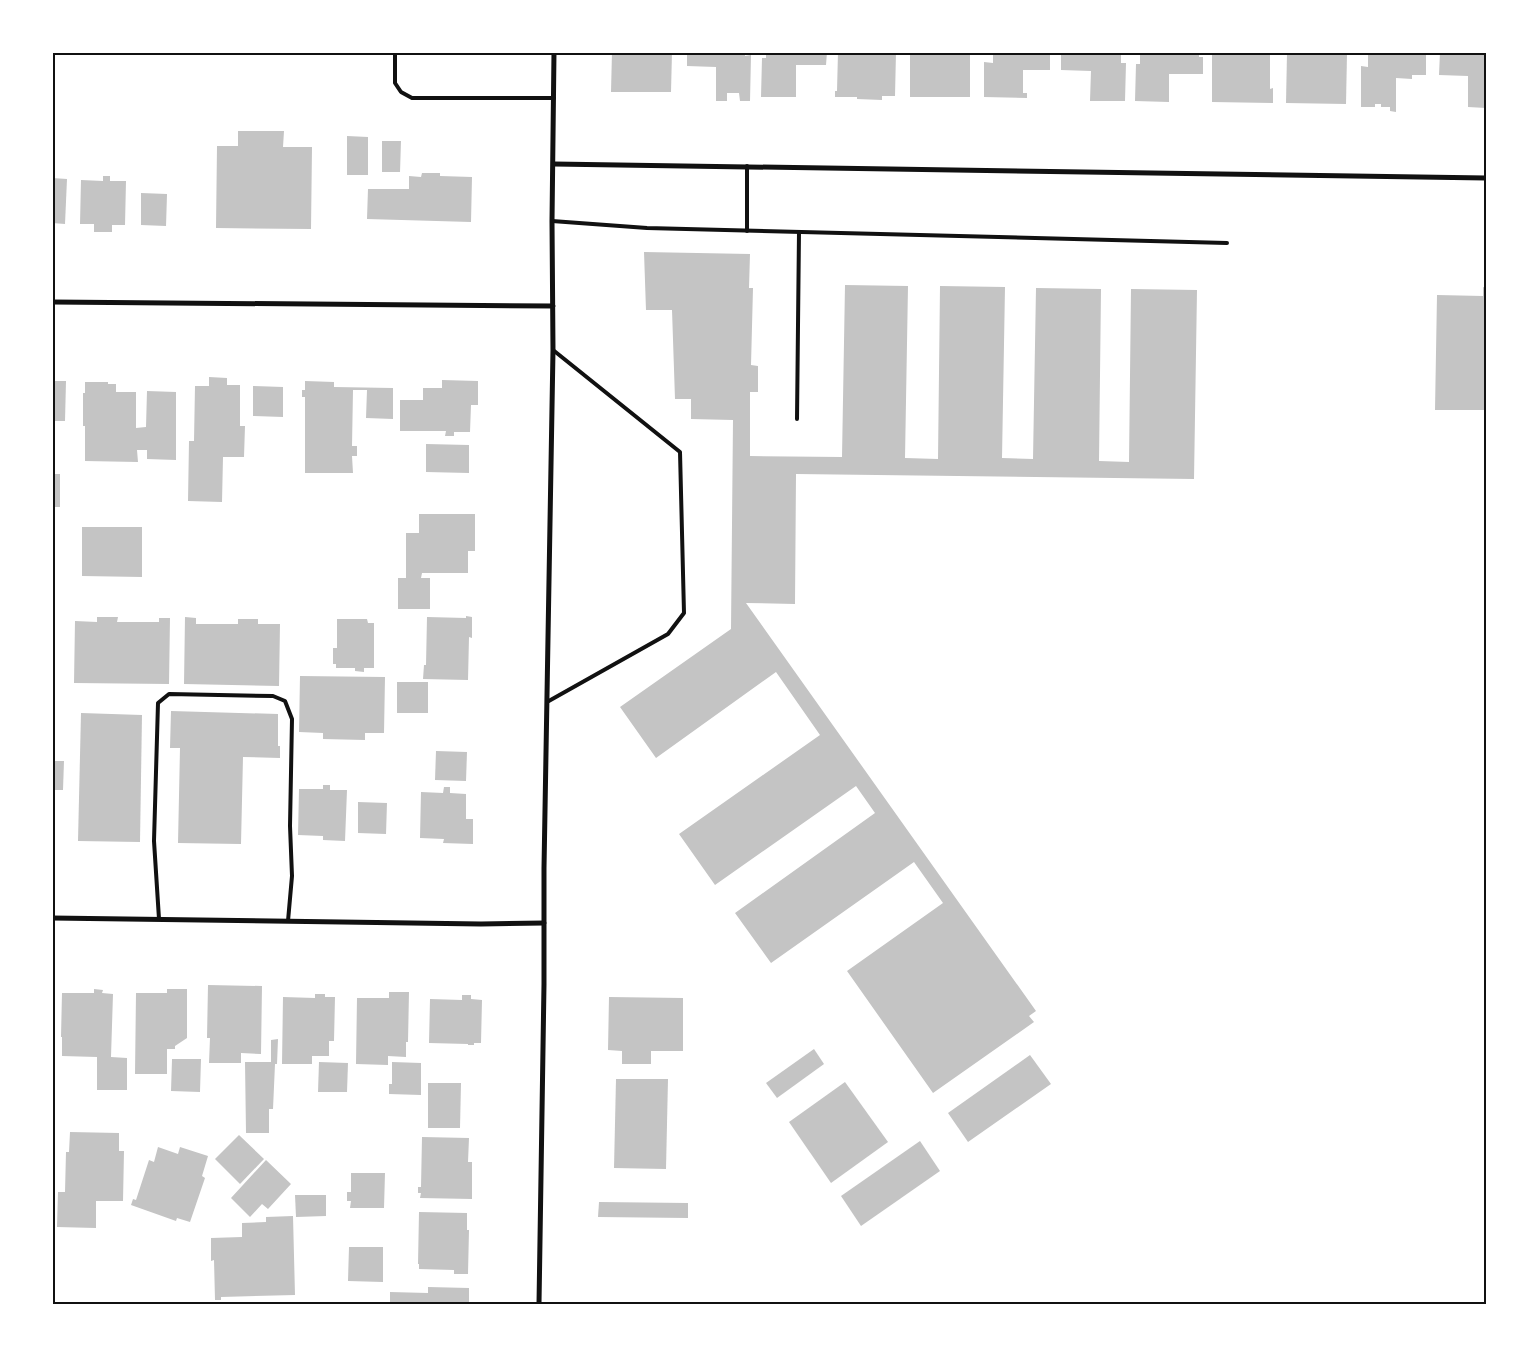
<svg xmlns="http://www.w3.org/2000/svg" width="1539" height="1357" viewBox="0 0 1539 1357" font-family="'Sofia Sans Condensed',sans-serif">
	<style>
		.building { fill: #c4c4c4 }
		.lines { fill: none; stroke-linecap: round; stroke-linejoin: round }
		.service { stroke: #111; stroke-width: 4 }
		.minor { stroke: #111; stroke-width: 5 }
		.neatline { fill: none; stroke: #111; stroke-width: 2 }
	</style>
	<rect width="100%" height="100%" fill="#fff"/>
	<g class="building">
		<polygon points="612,52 672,52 671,92 611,92"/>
		<polygon points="687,52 745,52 745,56 751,55 750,101 740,101 739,93 727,93 727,101 716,101 716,67 687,66"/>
		<polygon points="766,52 827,52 826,65 796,65 796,97 761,97 762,58 766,58"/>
		<polygon points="838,52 896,52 895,96 882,96 882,100 857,99 857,97 835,97 835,91 837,91"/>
		<rect x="910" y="52" width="60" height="45"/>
		<polygon points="993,52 1050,52 1050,70 1023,70 1023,93 1027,93 1027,98 984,97 984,62 993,63"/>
		<polygon points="1061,52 1121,52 1121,63 1126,63 1125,101 1090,101 1091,71 1061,70"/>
		<polygon points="1140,52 1199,52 1199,57 1203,57 1203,74 1169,74 1169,102 1135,101 1136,64 1140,64"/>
		<polygon points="1212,52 1270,53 1270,89 1273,88 1273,103 1212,102"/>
		<polygon points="1307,52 1347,54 1346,104 1286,103 1287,53"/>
		<polygon points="1368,52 1426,52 1426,75 1412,75 1412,79 1396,78 1396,112 1390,111 1390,107 1381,107 1381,104 1375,104 1375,107 1361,107 1361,66 1368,67"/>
		<polygon points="1440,52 1486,52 1486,108 1468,107 1468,76 1439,75"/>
		<polygon points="238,131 284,131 283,147 312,147 311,229 216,228 217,146 238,146"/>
		<polygon points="347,136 368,137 368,175 347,175"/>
		<polygon points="382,141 401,141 400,172 382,172"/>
		<polygon points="422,173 440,173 440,176 472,177 471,222 367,219 368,189 409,189 409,176 421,177"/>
		<polygon points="103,176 110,176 110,181 126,181 125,225 112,225 112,232 94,232 94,224 80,224 81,180 103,181"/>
		<polygon points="52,178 67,179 65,224 52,223"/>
		<polygon points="141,193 167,194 166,226 141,225"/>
		<polygon points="644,252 750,254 749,288 753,288 751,365 758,366 758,392 750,392 750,456 842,457 845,285 908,286 905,458 938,459 940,286 1005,287 1002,458 1033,459 1036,288 1101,289 1099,461 1129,462 1131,289 1197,290 1194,479 796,474 795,604 746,603 1036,1011 1029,1016 1034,1022 933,1093 847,971 943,903 914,862 771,963 735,913 875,813 856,786 715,885 679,834 820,735 776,672 656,758 620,707 731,629 733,420 691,419 691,399 675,399 672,310 646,310"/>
		<polygon points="1483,287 1486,288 1486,410 1435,410 1437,295 1483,296"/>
		<polygon points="209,377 227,378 227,385 240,385 240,426 245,426 244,457 223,457 222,502 188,501 189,441 194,441 195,386 209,386"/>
		<polygon points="442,380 478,381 478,405 471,405 470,432 454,432 454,436 445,436 446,431 400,431 400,400 423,400 423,388 442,388"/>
		<polygon points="52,381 66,381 65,421 52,421"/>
		<polygon points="305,381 334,382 334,387 393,388 393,419 366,418 367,390 353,390 352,446 357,446 357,456 352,456 353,473 305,473 305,397 302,397 302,390 305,390"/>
		<polygon points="85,382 108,382 108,384 116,384 116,392 136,392 136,428 146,427 147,391 176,392 176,460 147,459 147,450 137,450 138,462 85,461 85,426 83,426 83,393 85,393"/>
		<polygon points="253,386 283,387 283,417 253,416"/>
		<polygon points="426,444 469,445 469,473 426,472"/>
		<rect x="52" y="474" width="8" height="33"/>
		<polygon points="419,514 475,514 475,551 468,551 468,573 422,573 421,578 430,578 430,609 398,609 398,578 406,578 406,533 419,533"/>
		<polygon points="82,527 142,527 142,577 82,576"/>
		<polygon points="466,616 472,617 472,638 469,637 468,680 423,679 424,665 426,665 427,617 466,618"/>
		<polygon points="97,617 118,617 117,622 159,622 159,618 170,618 169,684 74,683 75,621 97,622"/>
		<polygon points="185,617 196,618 196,624 238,624 238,619 258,619 258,624 280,624 279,686 184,684"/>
		<polygon points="337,619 367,619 368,623 374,623 374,668 364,668 364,672 355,671 355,668 336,668 336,664 333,664 333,648 337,648"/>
		<polygon points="300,676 385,677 384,733 365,733 365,740 323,739 323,733 299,732"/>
		<rect x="397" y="682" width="31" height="31"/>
		<polygon points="171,711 278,714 278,746 280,746 280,758 243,757 241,844 178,843 180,748 170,748"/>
		<polygon points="81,713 142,715 140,842 78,841"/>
		<polygon points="436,751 467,752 466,781 435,780"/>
		<polygon points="52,761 64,761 63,790 52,790"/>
		<polygon points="323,785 330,785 330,790 347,790 345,841 323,840 323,836 298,835 299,789 323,789"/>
		<polygon points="444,787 450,787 450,793 466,794 466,819 473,819 473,844 443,843 444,839 420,838 421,792 443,793"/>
		<polygon points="358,802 387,803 386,834 358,833"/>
		<polygon points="208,985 262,986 261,1054 241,1053 241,1063 209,1063 210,1038 207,1038"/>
		<polygon points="94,989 103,990 102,993 113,994 111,1057 127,1058 127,1090 97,1090 97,1057 62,1056 62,1037 61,1037 62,993 94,993"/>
		<polygon points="167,989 187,989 187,1038 175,1046 175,1049 167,1049 167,1074 135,1074 136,993 167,993"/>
		<polygon points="389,992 409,992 408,1042 406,1042 406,1057 388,1056 388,1065 356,1064 357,998 389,998"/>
		<polygon points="315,994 325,994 325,997 335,997 334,1041 329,1041 329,1056 312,1056 312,1064 282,1064 283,997 315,998"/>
		<polygon points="462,995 471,995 471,999 482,1000 481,1043 474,1043 474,1045 468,1045 468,1044 429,1043 430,999 462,1000"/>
		<polygon points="609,997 683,998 683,1051 651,1051 651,1064 622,1064 622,1051 608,1050"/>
		<polygon points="278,1039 277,1064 275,1064 273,1109 269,1109 269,1133 246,1133 245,1062 271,1062 271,1040"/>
		<polygon points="814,1049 824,1064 777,1098 766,1083"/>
		<polygon points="1030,1055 1051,1084 968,1142 948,1113"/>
		<polygon points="172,1059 201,1059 200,1092 171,1091"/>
		<polygon points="319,1062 348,1063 347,1092 318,1092"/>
		<polygon points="392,1062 421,1063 421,1095 389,1094 389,1084 392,1084"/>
		<polygon points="616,1079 668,1079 666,1169 614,1168"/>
		<polygon points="845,1082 888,1142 831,1183 789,1122"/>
		<polygon points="428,1083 461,1083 460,1128 428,1128"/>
		<polygon points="70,1132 119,1133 119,1151 124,1151 123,1201 96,1201 96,1228 57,1227 58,1192 65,1192 66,1152 69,1152"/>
		<polygon points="239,1135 264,1159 240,1184 215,1159"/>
		<polygon points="422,1137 469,1138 468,1162 472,1162 472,1199 420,1198 421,1193 418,1193 418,1187 421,1187"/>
		<polygon points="920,1141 940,1171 861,1226 841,1196"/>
		<polygon points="158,1147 178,1154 180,1147 208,1156 202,1176 205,1178 190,1222 177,1218 176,1221 131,1205 133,1199 136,1200 149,1160 154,1162"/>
		<polygon points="266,1160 291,1184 268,1209 262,1204 250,1217 231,1198"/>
		<polygon points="351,1173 385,1173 384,1208 350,1208 351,1201 347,1201 347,1192 351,1192"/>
		<polygon points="295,1195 326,1195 326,1216 296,1217"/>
		<polygon points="599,1202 688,1203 688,1218 598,1217"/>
		<polygon points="419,1212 467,1213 467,1230 469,1230 468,1274 454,1274 454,1270 419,1269 419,1264 418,1264"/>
		<polygon points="293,1216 295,1295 221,1297 221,1300 215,1300 214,1260 211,1261 211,1238 242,1237 242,1223 266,1222 266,1217"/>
		<polygon points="349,1247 383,1247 383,1282 348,1281"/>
		<polygon points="428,1287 469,1288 469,1304 390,1304 390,1292 428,1293"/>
	</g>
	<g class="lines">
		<g class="service">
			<polyline points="395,52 395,83 401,92 412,98 554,98"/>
			<polyline points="552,221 647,228 1227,243"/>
			<polyline points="747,231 747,166"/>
			<polyline points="797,419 799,232"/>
			<polyline points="547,702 668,634 684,613 680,452 553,350"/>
			<polyline points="159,919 154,841 158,703 169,694 273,696 285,701 292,719 290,826 292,876 288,921"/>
		</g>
		<g class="minor">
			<polyline points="554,164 1486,178"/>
			<polyline points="52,302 553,306"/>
			<polyline points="52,918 481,924 544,923"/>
			<polyline points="539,1304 544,984 544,868 553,350 552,221 554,52"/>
		</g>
	</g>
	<rect width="1539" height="1357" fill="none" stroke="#ffffff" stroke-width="108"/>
	<rect x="54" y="54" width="1431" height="1249" class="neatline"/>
</svg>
